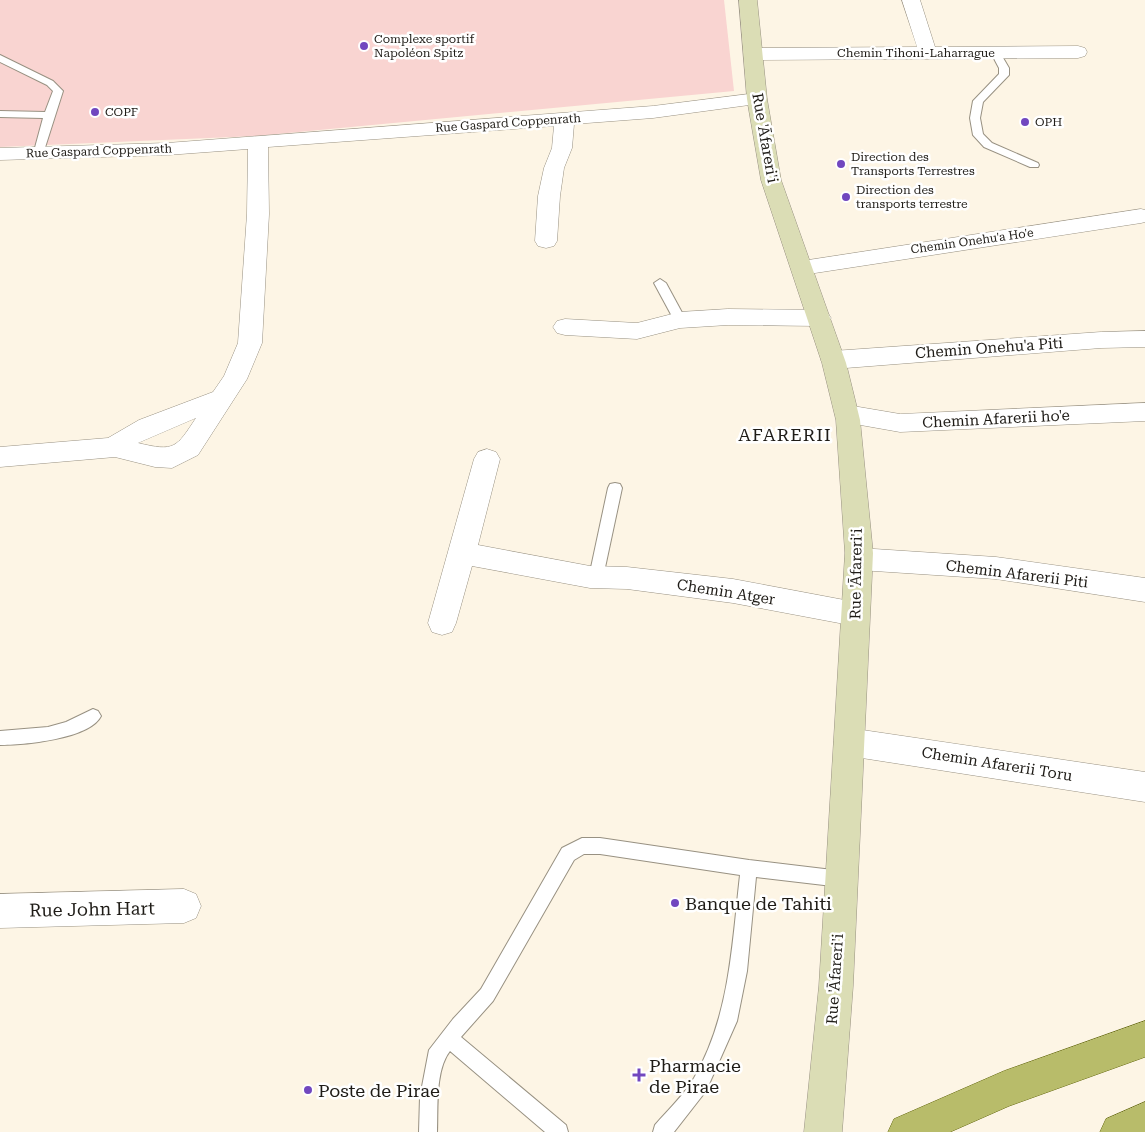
<svg xmlns="http://www.w3.org/2000/svg" width="1145" height="1132" viewBox="0 0 1145 1132" font-family="'Roboto Serif',serif">
	<style>
		.green { fill: #f9d4d1 }
		.lines { fill: none; stroke-linecap: round; stroke-linejoin: round }
		.lane-casing { stroke: #989182; stroke-width: 2 }
		.street-casing { stroke: #989182; stroke-width: 1 }
		.secondary-casing { stroke: #989182; stroke-width: 1 }
		.primary-casing { stroke: #63670d; stroke-width: 1 }
		.lane { fill: #fff; fill-rule: evenodd }
		.street { fill: #fff; fill-rule: evenodd }
		.secondary { fill: #dbddb5; fill-rule: evenodd }
		.primary { fill: #b8bc6a; fill-rule: evenodd }
		.poi-dot { fill: #7147bf; stroke: #fff; stroke-width: 2 }
		.labels { text-anchor: middle; dominant-baseline: central; stroke-width: 5; stroke-linejoin: round; paint-order: stroke }
		.far-poi-label { font-size: 12px; fill: #1f1c17; stroke: #fff; text-anchor: start }
		.far-street-label { font-size: 12px; fill: #1f1c17; stroke: #fff }
		.street-label { font-size: 15px; fill: #1f1c17; stroke: #fff }
		.quarter-label { font-size: 18px; letter-spacing: 1px; fill: #1f1c17; stroke: #fff }
		.near-poi-label { font-size: 18px; fill: #1f1c17; stroke: #fff; text-anchor: start }
		.near-street-label { font-size: 18px; fill: #1f1c17; stroke: #fff }
	</style>
	<rect width="100%" height="100%" fill="#fdf5e5"/>
	<polygon class="green" points="0,0 724,0 734,91 256,136 0,147"/>
	<g class="lines">
		<defs>
			<g id="lane">
				<polygon points="996,50 999,51 1009,68 1009,75 983,102 980,118 983,134 992,143 1038,163 1039,165 1038,167 1030,167 984,147 973,135 970,118 973,101 999,74 999,68 991,53"/>
				<polygon points="0,55 53,81 63,91 42,157 38,158 33,155 43,118 0,117 0,111 45,112 53,91 47,85 0,62"/>
				<polygon points="660,279 666,283 686,320 684,323 676,323 674,320 654,283"/>
				<polygon points="615,483 620,484 622,488 603,577 601,581 596,583 591,581 589,577 608,488 610,484"/>
				<path d="M93 709 98 711 101 716C90 739 23 745 0 745V731L48 727 66 722Z"/>
				<path d="M582 838H600L749 860 841 871 847 873 849 879 847 885 841 887 756 877 747 971 737 1021 706 1091 674 1132H653L655 1125C668 1110 684 1095 694 1078 730 1016 732 944 740 875L600 854H584L574 860 493 1001 461 1037 566 1125 568 1132H545L450 1051C435 1070 438 1108 437 1132H419L420 1097 429 1050 453 1019 481 989 562 848Z"/>
			</g>
			<g id="street">
				<polygon points="902,0 920,0 935,47 1078,46 1085,48 1087,52 1085,56 1078,58 753,60 746,58 744,54 746,50 753,48 917,47"/>
				<path d="M757 93 764 95 767 99 764 103 653 118 574 124 572 148 564 168 560 196 557 241 554 246 546 248 538 246 535 241 538 196 544 168 552 148 554 126 268 147 269 214 262 343 247 379 198 455 172 468 155 467 115 457 0 467V447L108 438 139 420 213 392 224 376 238 343 247 214 248 149 167 155 0 160V148L167 143 653 106ZM196 418C176 448 175 452 138 443Z"/>
				<polygon points="1141,209 1145,210 1145,222 1141,223 802,275 794,273 791,268 794,263 802,261"/>
				<polygon points="728,309 819,310 827,312 831,318 827,324 819,326 728,325 680,328 637,339 565,335 557,333 553,327 557,321 565,319 637,323 680,312"/>
				<polygon points="1145,331 1145,347 1101,348 833,369 825,366 821,360 825,354 833,351 1101,332"/>
				<polygon points="1145,403 1145,421 900,432 838,421 835,414 838,407 847,405 900,414"/>
				<polygon points="487,449 496,452 500,459 478,545 590,566 627,567 733,579 855,602 865,606 869,614 865,622 855,626 733,603 627,589 590,588 472,566 456,623 452,632 442,635 432,632 428,623 474,459 478,452"/>
				<polygon points="859,548 996,557 1145,578 1145,602 996,579 859,570 849,567 845,559 849,551"/>
				<polygon points="849,728 1145,772 1145,802 849,756 838,752 834,742 838,732"/>
				<polygon points="184,889 196,894 201,906 196,918 184,923 0,928 0,894"/>
			</g>
			<polygon id="secondary" points="739,0 757,0 767,99 781,180 846,363 860,420 873,553 853,986 842,1132 804,1132 819,986 845,553 836,420 822,363 761,180 747,99"/>
			<g id="primary">
				<polygon points="1145,1021 1145,1057 1009,1106 950,1132 888,1132 894,1119 1004,1071"/>
				<polygon points="1145,1102 1145,1132 1100,1132 1106,1119"/>
			</g>
		</defs>
		<use href="#lane" class="lane-casing"/>
		<use href="#street" class="street-casing"/>
		<use href="#secondary" class="secondary-casing"/>
		<use href="#primary" class="primary-casing"/>
		<use href="#lane" class="lane"/>
		<use href="#street" class="street"/>
		<use href="#secondary" class="secondary"/>
		<use href="#primary" class="primary"/>
	</g>
	<g class="poi-dot">
		<circle cx="364" cy="46" r="5"/>
		<circle cx="95" cy="112" r="5"/>
		<circle cx="1025" cy="122" r="5"/>
		<circle cx="841" cy="164" r="5"/>
		<circle cx="846" cy="197" r="5"/>
		<circle cx="675" cy="903" r="5"/>
		<path d="M636.5 1067.5h5v5h5v5h-5v5h-5v-5h-5v-5h5z"/>
		<circle cx="308" cy="1090" r="5"/>
	</g>
	<g class="labels">
		<g class="far-poi-label">
			<text x="374" y="39">Complexe sportif<tspan x="374" dy="14">Napoléon Spitz</tspan></text>
			<text x="105" y="112">COPF</text>
			<text x="1035" y="122">OPH</text>
			<text x="851" y="157">Direction des<tspan x="851" dy="14">Transports Terrestres</tspan></text>
			<text x="856" y="190">Direction des<tspan x="856" dy="14">transports terrestre</tspan></text>
		</g>
		<g class="far-street-label">
			<text x="916" y="53">Chemin Tihoni-Laharrague</text>
			<text transform="translate(508 123) rotate(-4)">Rue Gaspard Coppenrath</text>
			<text transform="translate(99 151) rotate(-2)">Rue Gaspard Coppenrath</text>
			<text transform="translate(972 241) rotate(-8)">Chemin Onehu'a Ho'e</text>
		</g>
		<g class="street-label">
			<text transform="translate(765 138) rotate(80)">Rue 'Āfareri'i</text>
			<text transform="translate(989 348) rotate(-4)">Chemin Onehu'a Piti</text>
			<text transform="translate(996 419) rotate(-3)">Chemin Afarerii ho'e</text>
			<text transform="translate(856 574) rotate(-89)">Rue 'Āfareri'i</text>
			<text transform="translate(1017 574) rotate(7)">Chemin Afarerii Piti</text>
			<text transform="translate(726 592) rotate(9)">Chemin Atger</text>
			<text transform="translate(997 764) rotate(9)">Chemin Afarerii Toru</text>
			<text transform="translate(835 979) rotate(-86)">Rue 'Āfareri'i</text>
		</g>
		<g class="quarter-label">
			<text x="785" y="434">AFARERII</text>
		</g>
		<g class="near-poi-label">
			<text x="685" y="903">Banque de Tahiti</text>
			<text x="649" y="1065">Pharmacie<tspan x="649" dy="21">de Pirae</tspan></text>
			<text x="318" y="1090">Poste de Pirae</text>
		</g>
		<g class="near-street-label">
			<text transform="translate(92 909) rotate(-1)">Rue John Hart</text>
		</g>
	</g>
</svg>
